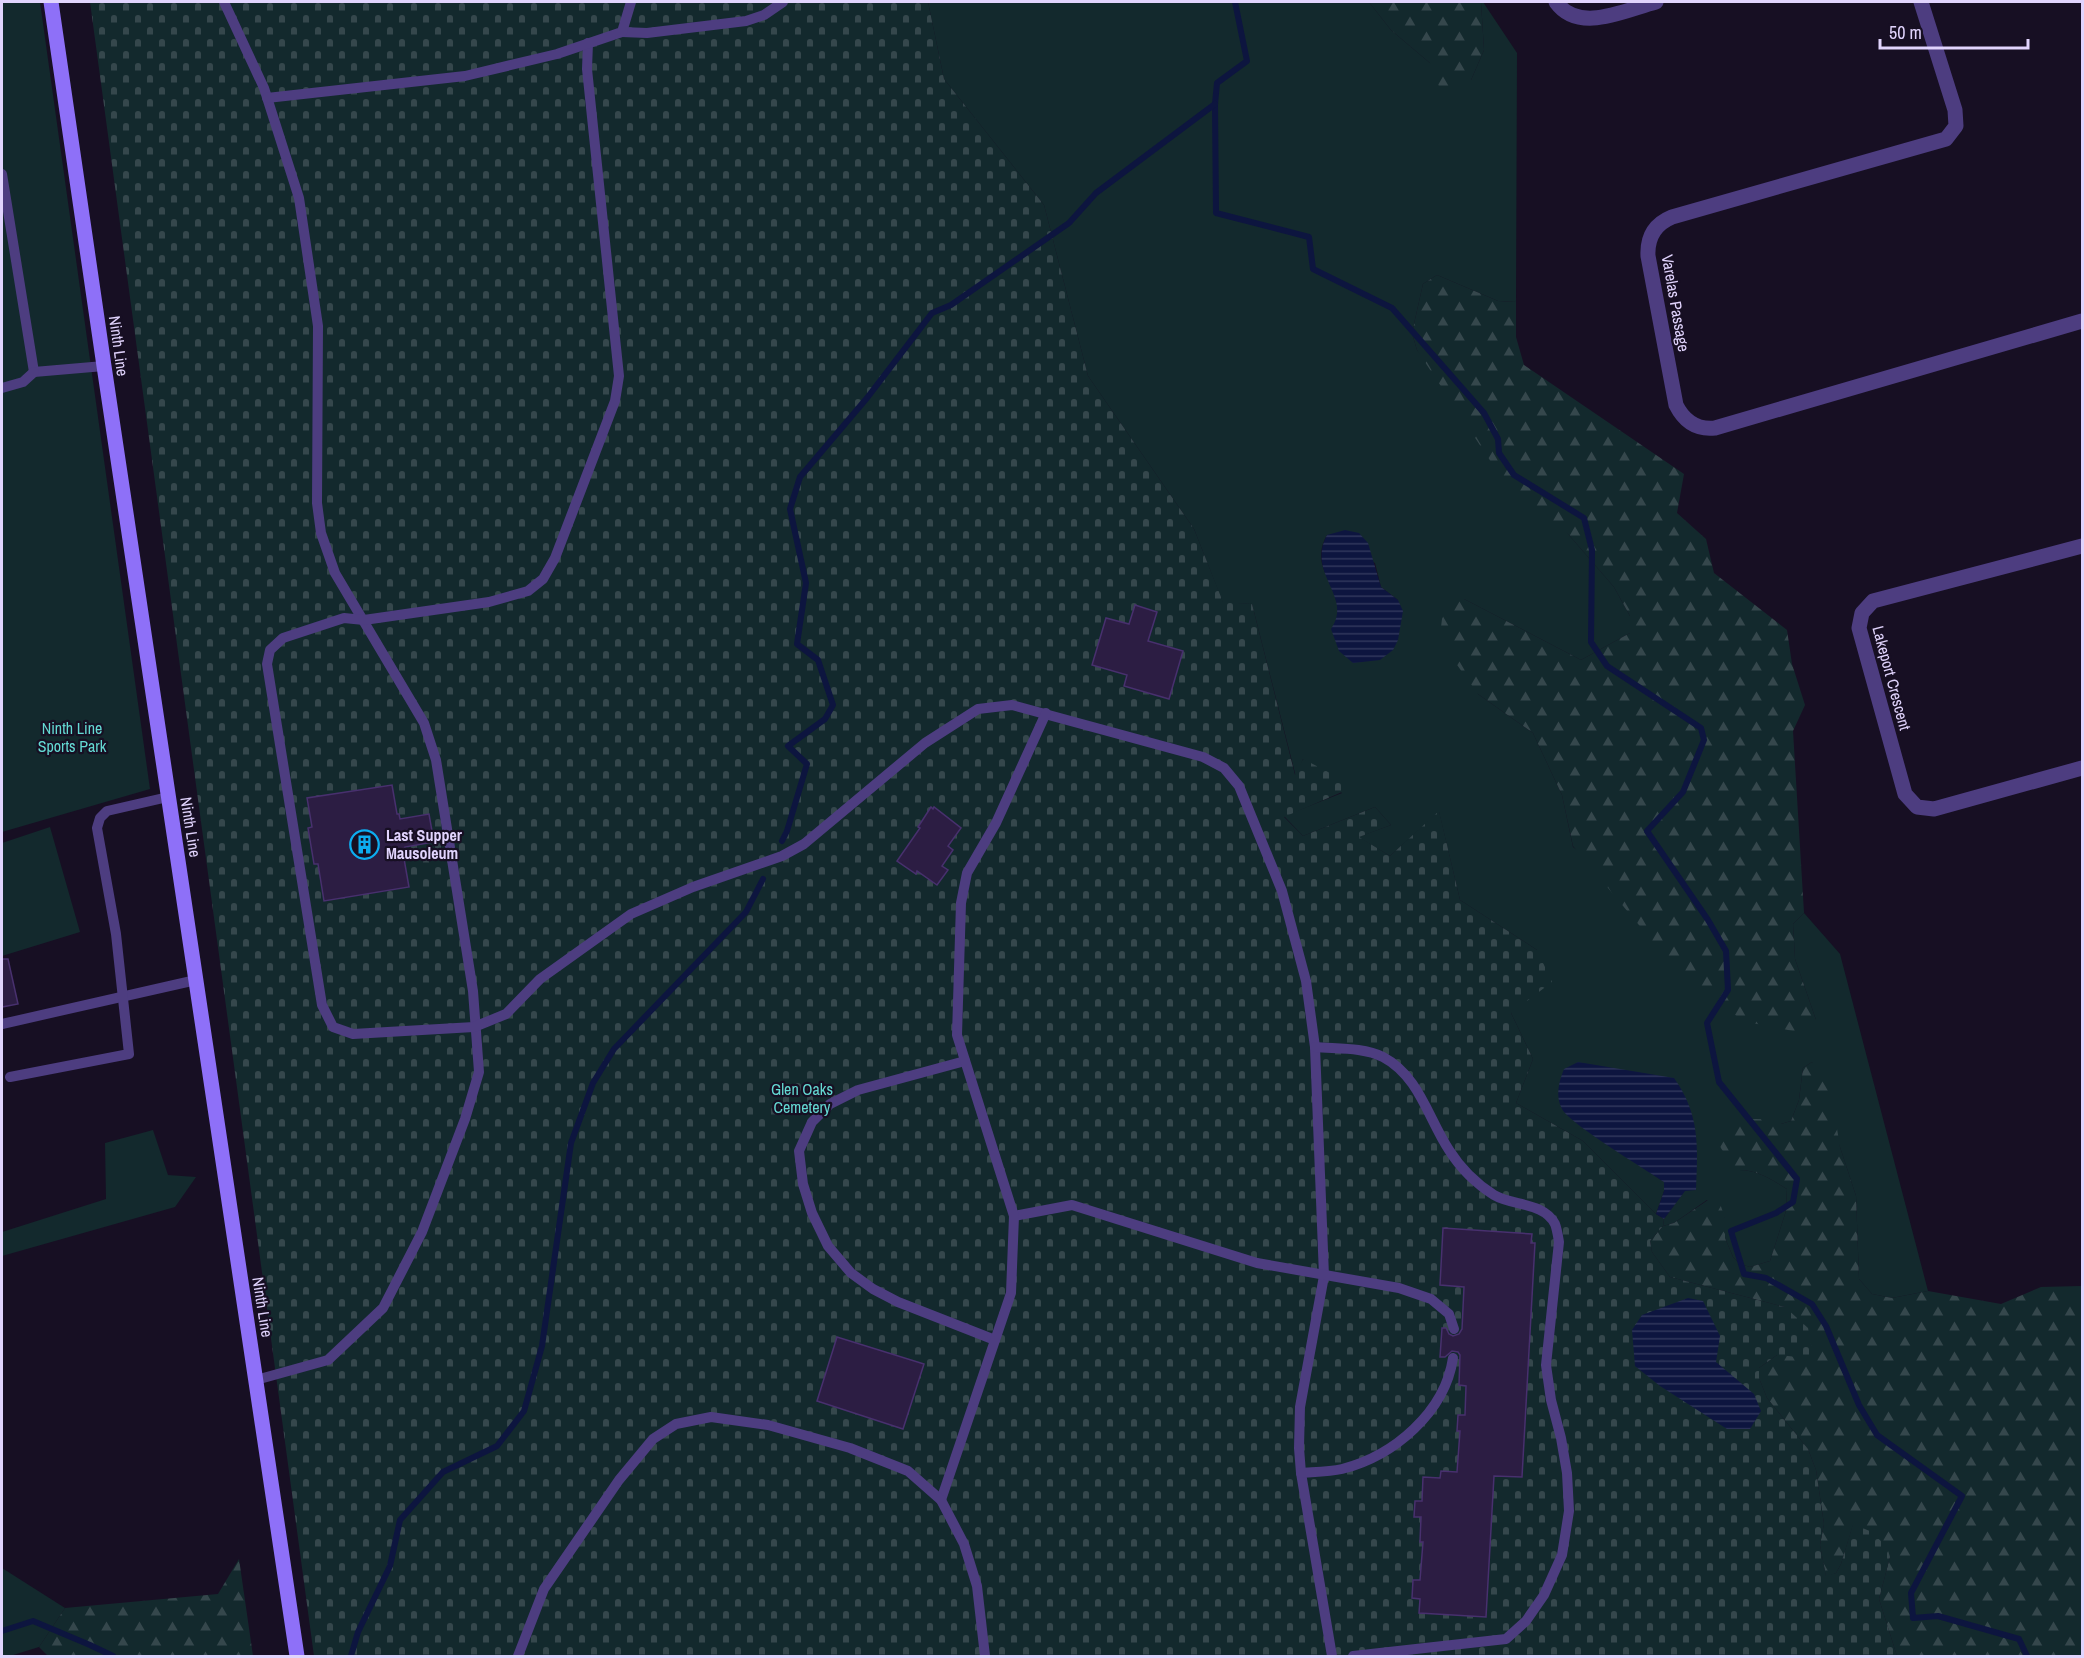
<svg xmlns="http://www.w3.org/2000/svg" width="2084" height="1658" viewBox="0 0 2084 1658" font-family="'Archivo Narrow',sans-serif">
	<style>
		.green { fill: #13292d; fill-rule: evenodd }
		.forest { fill: url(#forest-firs) }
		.cemetery { fill: url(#cemetery-stones) }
		.water { fill: url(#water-rules) }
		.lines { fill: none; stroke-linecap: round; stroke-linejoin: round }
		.stream { stroke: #0d153f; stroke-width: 6 }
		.building { fill: #2c1d43; stroke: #48306e; stroke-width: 1.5 }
		.lane { stroke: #4d3d80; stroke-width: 10 }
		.street { stroke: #4d3d80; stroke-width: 15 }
		.secondary { stroke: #8e70f8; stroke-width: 15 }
		.labels { text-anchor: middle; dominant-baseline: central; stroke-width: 4.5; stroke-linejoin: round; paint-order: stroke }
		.street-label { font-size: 16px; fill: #e1d4fd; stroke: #170f23 }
		.park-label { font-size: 16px; fill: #64d9d3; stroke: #170f23 }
		.poi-label { font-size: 16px; font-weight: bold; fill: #e1d4fd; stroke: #170f23; text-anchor: start }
	</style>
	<defs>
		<pattern id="forest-firs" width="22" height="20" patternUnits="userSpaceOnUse" patternTransform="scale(1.5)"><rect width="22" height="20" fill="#13292d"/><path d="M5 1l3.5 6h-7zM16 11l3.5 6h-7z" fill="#35474c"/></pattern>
		<pattern id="cemetery-stones" width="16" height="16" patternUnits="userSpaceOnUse" patternTransform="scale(1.5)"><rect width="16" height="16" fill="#13292d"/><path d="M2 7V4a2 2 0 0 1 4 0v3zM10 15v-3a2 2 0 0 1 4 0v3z" fill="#35474c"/></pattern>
		<pattern id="water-rules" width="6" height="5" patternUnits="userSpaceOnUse" patternTransform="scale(1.5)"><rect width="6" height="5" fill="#0d153f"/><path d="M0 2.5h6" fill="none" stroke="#30365c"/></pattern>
	</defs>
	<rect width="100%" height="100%" fill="#170f23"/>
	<g class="green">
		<polygon points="2,2 40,2 150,789 2,832"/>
		<path d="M928 2H1369L1391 30 1430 63 1471 80 1484 50 1481 2H1483L1517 53 1516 302 1498 301 1437 275 1423 284 1412 333 1417 350 1569 535 1614 587 1630 616V633L1581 660 1464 599 1478 694 1533 733 1562 795 1573 847 1816 1020 1795 959 1793 924 1804 913 1840 954 1928 1291 1892 1298 1872 1294 1859 1279 1856 1196 1812 1062 1803 1068 1799 1100 1791 1121 1781 1124 1737 1170C1756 1169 1771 1179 1787 1189L1786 1211 1770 1261 1750 1267 1740 1264 1733 1257 1725 1238V1218L1707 1200 1674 1223 1663 1226 1664 1219 1685 1190 1696 1189 1576 1122 1664 1182V1191L1656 1214 1583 1141 1516 1103 1533 1059 1511 1013 1537 950 1460 900 1439 812 1390 856 1358 837 1391 825 1375 807 1303 836 1284 816 1342 793 1303 759 1296 777 1252 604 1223 603 1194 529 1088 376 1044 205 944 79ZM1327 535 1375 563 1381 587 1398 600 1338 619C1338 614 1338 609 1337 604 1332 577 1311 564 1327 535Z"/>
		<polygon points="50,827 80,932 2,956 2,843"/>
		<polygon points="153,1130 168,1175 196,1177 175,1207 2,1256 2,1232 106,1199 105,1143"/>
		<polygon points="2,1568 65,1608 39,1647 10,1656 2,1656"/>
	</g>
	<g class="forest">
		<polygon points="1369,2 1481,2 1484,50 1471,80 1443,97 1430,63 1391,30"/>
		<polygon points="1437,275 1498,301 1516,302 1516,337 1524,365 1684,474 1677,513 1706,539 1714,573 1787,630 1792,664 1805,705 1793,731 1804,913 1793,924 1795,959 1816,1020 1813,1035 1747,1022 1694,991 1573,846 1562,795 1533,733 1478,694 1447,651 1440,635 1442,619 1448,603 1464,599 1581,660 1630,633 1630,616 1614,587 1569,535 1503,480 1417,350 1412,333 1423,284"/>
		<path d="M1812 1062 1830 1086 1840 1147 1856 1196 1859 1279 1872 1294 1892 1298 1928 1291 2001 1304 2041 1287 2082 1286V1656H1897L1879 1599 1890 1557 1853 1525 1841 1564 1836 1573 1826 1577 1820 1545 1824 1524 1816 1470 1808 1449 1767 1398 1759 1378V1368L1777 1355 1785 1307 1670 1277 1652 1252 1650 1241 1663 1226 1674 1223 1708 1200 1718 1198 1725 1218V1238L1733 1257 1740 1264 1750 1267 1770 1261 1786 1211 1787 1189C1771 1179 1756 1169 1737 1170 1726 1154 1711 1143 1720 1123 1739 1120 1763 1115 1781 1124L1791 1121 1799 1100 1803 1068Z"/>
		<polygon points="239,1559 253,1656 48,1656 39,1647 65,1608 218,1594"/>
	</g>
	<polygon class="cemetery" points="90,2 928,2 944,79 1044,205 1088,376 1194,529 1223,602 1252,604 1295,775 1303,759 1342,779 1342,792 1284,817 1303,836 1375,807 1391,825 1359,837 1390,856 1439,811 1460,900 1537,950 1552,982 1511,1013 1533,1059 1516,1103 1583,1141 1656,1214 1664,1219 1663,1226 1650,1241 1652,1252 1670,1277 1785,1307 1808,1328 1812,1350 1807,1358 1777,1355 1759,1368 1759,1378 1767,1398 1808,1449 1816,1470 1824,1524 1820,1545 1826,1576 1836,1573 1841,1564 1853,1524 1872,1532 1887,1547 1890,1557 1879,1599 1897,1656 314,1656"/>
	<g class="water">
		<path d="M1345 530 1359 533 1368 543 1381 587 1398 600 1403 611 1398 640 1393 650 1380 660 1353 663 1339 651 1331 629C1354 597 1306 574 1327 535Z"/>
		<path d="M1578 1062 1674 1078C1700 1114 1698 1147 1696 1190L1685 1191 1664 1219 1656 1214 1664 1191V1182C1645 1169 1570 1124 1562 1109 1555 1096 1559 1081 1564 1069Z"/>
		<polygon points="1688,1298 1703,1301 1720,1336 1716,1362 1754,1394 1761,1411 1750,1429 1727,1429 1660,1386 1635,1366 1632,1330 1642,1315"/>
	</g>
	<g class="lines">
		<g class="stream">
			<polyline points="1235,2 1247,61 1217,83 1215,104 1216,213 1309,237 1313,269 1392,308 1484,413 1498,439 1499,453 1514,475 1584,518 1592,550 1591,642 1607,666 1701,728 1704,740 1683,792 1647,831 1708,920 1726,951 1728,990 1707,1023 1719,1082 1797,1179 1793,1202 1776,1213 1731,1231 1744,1274 1766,1278 1812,1304 1826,1326 1859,1405 1877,1435 1962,1496 1911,1593 1913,1618 1938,1616 2019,1639 2027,1656"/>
			<polyline points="782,841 787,831 807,764 788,746 825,719 833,705 818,660 797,644 806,583 790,509 800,477 867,398 932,313 951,305 1069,223 1096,193 1215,104"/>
			<polyline points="2,1631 33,1621 90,1645 113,1656"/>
			<polyline points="351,1656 358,1632 390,1566 400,1520 443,1472 497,1446 524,1411 542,1346 571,1143 593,1083 614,1049 746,912 763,879"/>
		</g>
	</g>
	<g class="building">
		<polygon points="1135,605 1157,612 1148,641 1183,651 1169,699 1124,686 1127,675 1092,665 1106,618 1129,624"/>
		<polygon points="392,785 397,814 399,814 400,819 429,814 434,842 405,847 406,853 403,853 409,887 324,901 318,864 314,864 308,828 312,827 307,798"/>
		<polygon points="931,807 933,809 934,807 961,828 948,846 953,850 942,866 948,870 937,885 917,871 916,874 897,861 920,828 918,827"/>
		<polygon points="2,959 8,959 18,1004 2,1007"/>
		<polygon points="1443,1228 1532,1234 1531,1243 1535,1243 1522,1477 1494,1476 1486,1617 1419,1613 1420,1599 1412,1598 1413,1580 1420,1580 1423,1542 1420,1542 1421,1517 1414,1517 1415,1501 1422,1501 1423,1477 1440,1478 1441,1471 1457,1472 1460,1431 1457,1431 1458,1415 1465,1415 1466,1386 1459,1385 1460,1355 1458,1352 1452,1351 1445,1357 1440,1357 1442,1328 1446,1328 1449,1334 1453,1336 1459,1334 1462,1329 1464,1287 1440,1285"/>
		<polygon points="837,1337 924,1364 903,1429 817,1401"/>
	</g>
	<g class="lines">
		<g class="lane">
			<polyline points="224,2 264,88 299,198 318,326 317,503 321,533 335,573 424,723 436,760 473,991 479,1072 465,1119 422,1232 383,1308 328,1360 256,1380"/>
			<polyline points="622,32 647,33 746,21 764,15 783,2"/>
			<polyline points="588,43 587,69 619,376 615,401 555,558 543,579 528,591 489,602 364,620 344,618 283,638 270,650 267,664 322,1005 333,1027 353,1034 474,1027 506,1014 540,979 631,914 693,887 782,856 804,844 925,743 978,709 1012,705 1203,757 1224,768 1239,786 1282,891 1306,981 1315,1047 1324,1276 1300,1407 1299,1448 1301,1473 1332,1656"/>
			<polyline points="267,98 465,76 557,54 622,32 631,2"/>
			<polyline points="2,174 34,372 104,366"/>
			<polyline points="2,388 23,382 34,372"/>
			<polyline points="2,1024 196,980"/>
			<path d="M1315 1047C1336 1049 1363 1047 1383 1057 1419 1076 1428 1118 1449 1150 1461 1169 1475 1183 1494 1195 1512 1206 1544 1202 1555 1224 1557 1229 1558 1236 1559 1242L1546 1365 1551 1400 1561 1438 1567 1473 1569 1511 1562 1555 1544 1595 1526 1621 1506 1639 1353 1656"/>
			<polyline points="965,1061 858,1090 830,1104 812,1122 799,1151 803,1184 812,1213 828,1246 851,1273 873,1289 898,1302 995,1340"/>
			<polyline points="10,1077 129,1054 116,934 97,828 100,818 107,811 168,797"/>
			<polyline points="1014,1216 1072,1205 1257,1263 1399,1288 1431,1299 1449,1314 1454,1329"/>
			<path d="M1301 1473C1314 1472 1329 1472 1342 1469 1394 1456 1445 1412 1453 1358"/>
			<polyline points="941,1500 1011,1293 1014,1216 957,1035 961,903 967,873 996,823 1046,713"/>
			<polyline points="518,1656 544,1589 619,1480 653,1439 676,1424 711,1417 768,1425 850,1448 908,1471 941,1500 964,1544 977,1586 985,1656"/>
		</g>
		<g class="street">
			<path d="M1556 2C1579 34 1625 10 1656 2"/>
			<path d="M1921 2 1955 110 1956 126 1946 139 1672 217C1655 224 1647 237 1648 256L1676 405C1684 421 1696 430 1715 428L2082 321"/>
			<polyline points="2082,546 1873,601 1862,613 1859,628 1905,794 1917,807 1934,809 2082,768"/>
		</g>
		<polyline class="secondary" points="51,2 104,366 297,1656"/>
	</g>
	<defs>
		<symbol id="building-ring" viewBox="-11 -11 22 22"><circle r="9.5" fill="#170f23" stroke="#0dadf0" stroke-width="1.5"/><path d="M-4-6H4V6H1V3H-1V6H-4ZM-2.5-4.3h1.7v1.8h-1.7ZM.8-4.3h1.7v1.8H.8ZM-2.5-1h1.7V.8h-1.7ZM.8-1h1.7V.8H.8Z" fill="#0dadf0"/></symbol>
	</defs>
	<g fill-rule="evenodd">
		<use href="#building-ring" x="348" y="828" width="33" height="33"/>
	</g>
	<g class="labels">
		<g class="street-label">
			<text transform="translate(1676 303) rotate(80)">Varelas Passage</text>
			<text transform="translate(119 346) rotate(82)">Ninth Line</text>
			<text transform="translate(1892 678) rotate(75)">Lakeport Crescent</text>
			<text transform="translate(191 827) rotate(81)">Ninth Line</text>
			<text transform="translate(263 1307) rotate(81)">Ninth Line</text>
		</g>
		<g class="park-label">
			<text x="72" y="728">Ninth Line<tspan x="72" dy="18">Sports Park</tspan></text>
			<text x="802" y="1089">Glen Oaks<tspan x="802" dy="18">Cemetery</tspan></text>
		</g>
		<g class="poi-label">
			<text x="386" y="835">Last Supper<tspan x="386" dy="18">Mausoleum</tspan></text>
		</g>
	</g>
	<rect width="2084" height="1658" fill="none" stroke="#e1d4fd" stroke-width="6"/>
	<path d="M1880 39v9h148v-9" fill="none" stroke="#e1d4fd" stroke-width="3"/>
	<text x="1889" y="39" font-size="18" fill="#e1d4fd" stroke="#170f23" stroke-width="4.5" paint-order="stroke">50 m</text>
</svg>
